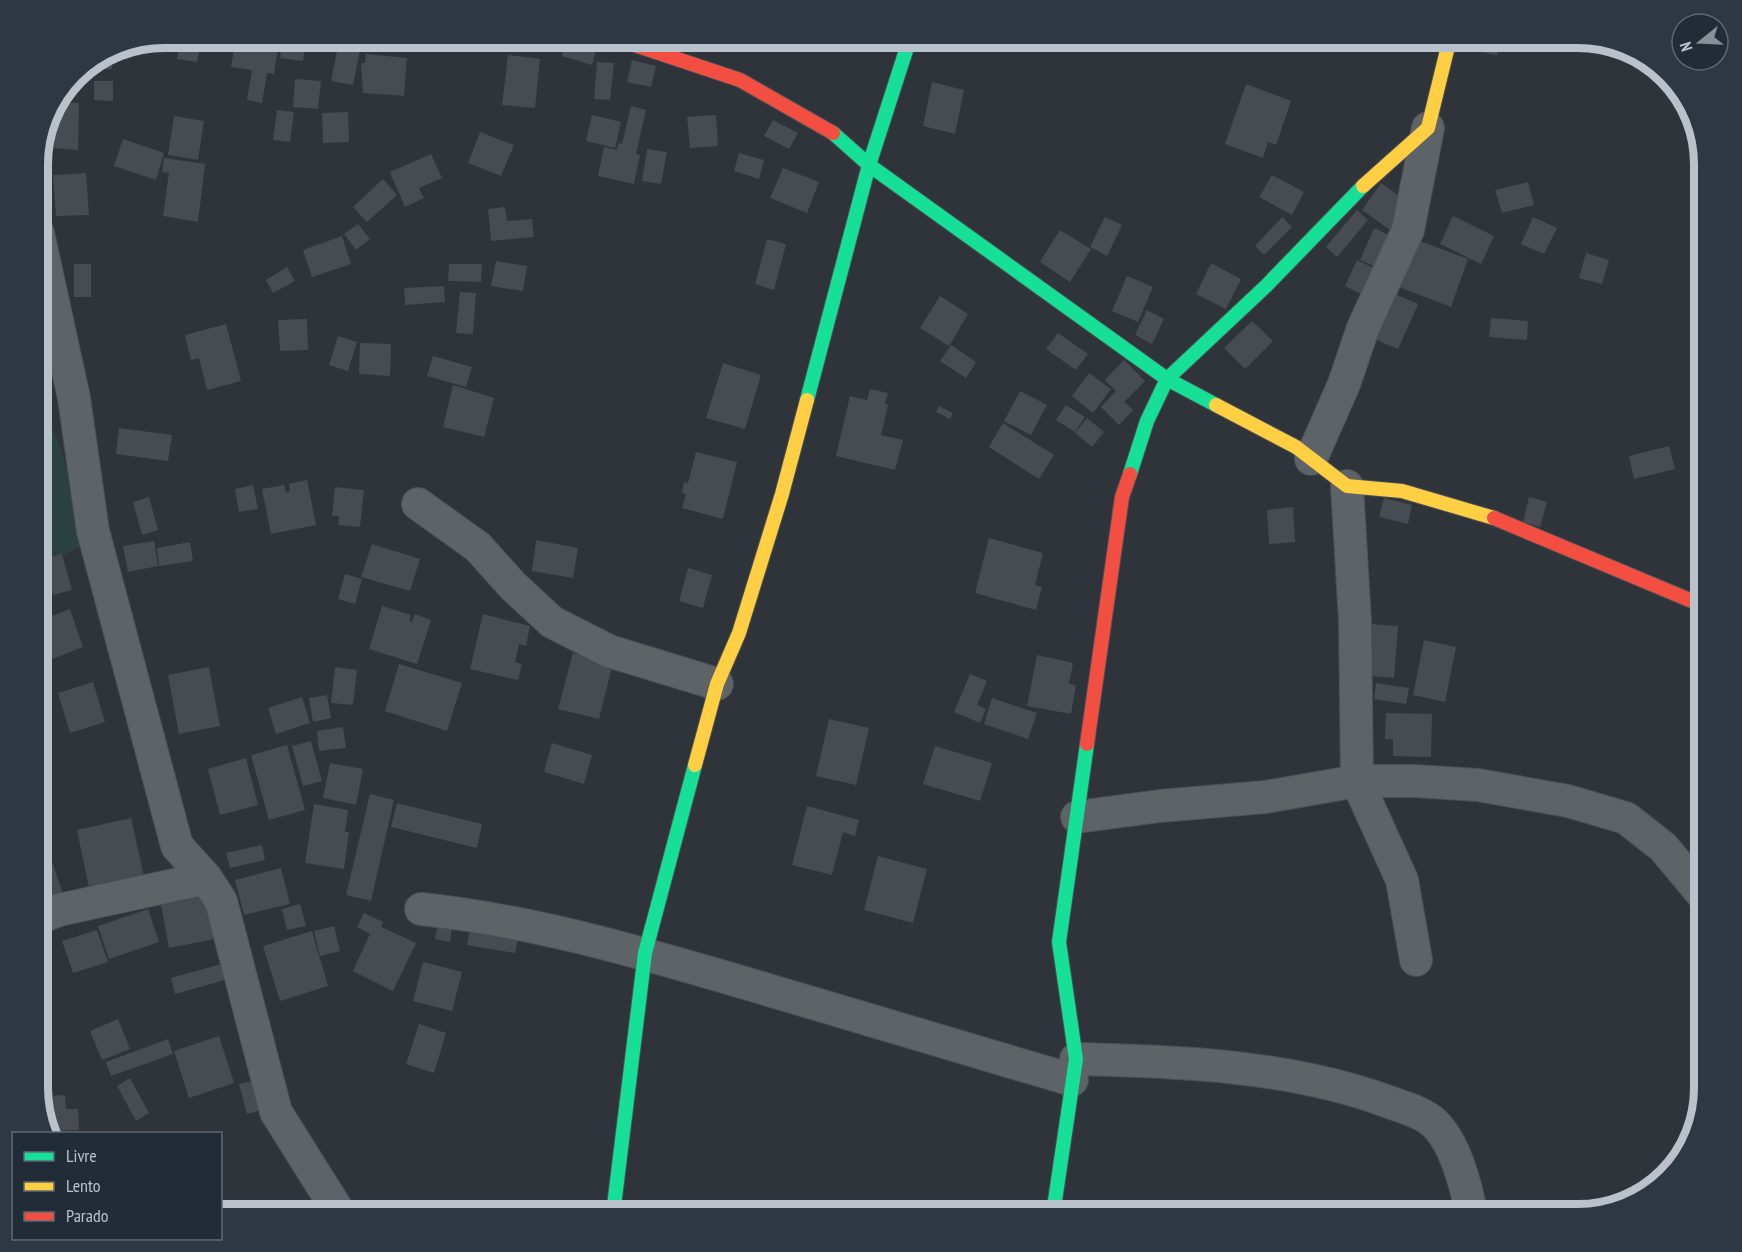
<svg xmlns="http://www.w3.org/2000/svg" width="1742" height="1252" viewBox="0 0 1742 1252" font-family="'PT Sans Narrow',sans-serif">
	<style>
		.green { fill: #2b4141 }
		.building { fill: #464c51 }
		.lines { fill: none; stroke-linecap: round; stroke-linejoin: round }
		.street-casing { stroke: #4c5055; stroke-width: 34 }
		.fast-casing { stroke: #4c5055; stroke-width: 16 }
		.slow-casing { stroke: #4c5055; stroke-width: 16 }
		.jam-casing { stroke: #4c5055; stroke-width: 16 }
		.street { stroke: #5e6368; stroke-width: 32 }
		.fast { stroke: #16e098; stroke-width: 14 }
		.slow { stroke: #ffcf43; stroke-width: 14 }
		.jam { stroke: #f24e42; stroke-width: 14 }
		.rim { fill: none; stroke: #b9c2ca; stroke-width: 8 }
	</style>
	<rect width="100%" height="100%" fill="#2e343a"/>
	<polygon class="green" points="38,387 92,539 38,570"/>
	<g class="building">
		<polygon points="181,38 202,38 197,62 177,59"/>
		<polygon points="236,38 258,39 258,44 278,47 274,74 267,73 262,103 247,100 252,70 231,67"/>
		<polygon points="283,38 334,38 332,51 305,47 303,61 280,58"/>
		<polygon points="1468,38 1501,38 1497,55 1466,49"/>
		<polygon points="566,39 597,47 592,65 562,56"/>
		<polygon points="339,41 361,45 353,85 331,81"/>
		<polygon points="108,52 112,52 112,69 91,70 91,62"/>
		<polygon points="366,54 407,58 404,96 363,93 361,63 365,63"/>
		<polygon points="508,55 540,59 535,108 502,105"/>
		<polygon points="632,60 656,66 651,87 627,82"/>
		<polygon points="597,62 614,63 610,100 594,99"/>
		<polygon points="295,79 321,81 318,109 293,107"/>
		<polygon points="94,81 113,81 113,101 94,100"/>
		<polygon points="932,82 964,90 955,134 923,126"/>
		<polygon points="1246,84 1291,101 1276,145 1268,142 1263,158 1225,144"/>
		<polygon points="56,102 79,103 78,150 54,148"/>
		<polygon points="631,106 646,110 636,154 640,155 634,184 598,176 604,147 617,150 618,143 622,144"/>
		<polygon points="277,110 294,112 290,142 273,140"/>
		<polygon points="348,112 349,142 323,143 322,113"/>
		<polygon points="592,115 621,122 615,148 586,141"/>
		<polygon points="716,115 718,146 690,148 687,117"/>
		<polygon points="174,116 204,121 198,160 168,155"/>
		<polygon points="773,120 798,133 789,149 764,136"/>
		<polygon points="480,132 514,145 501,176 468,163"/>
		<polygon points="123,139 164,153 156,180 114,166"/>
		<polygon points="647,149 667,152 661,184 642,181"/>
		<polygon points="739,153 764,160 759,179 734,171"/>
		<polygon points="431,154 442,178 419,188 424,198 405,207 390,172"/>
		<polygon points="164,158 205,164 198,222 163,216 169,173 162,172"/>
		<polygon points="783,168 819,182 807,213 770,198"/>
		<polygon points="86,173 89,215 56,216 53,175"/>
		<polygon points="1272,175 1304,192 1292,215 1259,197"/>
		<polygon points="383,179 397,195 367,222 353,207"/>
		<polygon points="1528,182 1534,205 1502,213 1495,190"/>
		<polygon points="1381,183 1408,202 1390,230 1362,210"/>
		<polygon points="505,207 507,221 532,219 534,237 491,241 488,209"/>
		<polygon points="1357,210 1368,220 1337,257 1326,247"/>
		<polygon points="1453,216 1494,236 1481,264 1440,244"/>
		<polygon points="1105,217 1122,225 1107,256 1090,247"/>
		<polygon points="1282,217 1292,227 1264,255 1255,246"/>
		<polygon points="1533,217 1557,228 1544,254 1521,244"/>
		<polygon points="358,224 370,239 356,250 344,234"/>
		<polygon points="1374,228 1397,239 1382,270 1360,260"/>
		<polygon points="1060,230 1091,249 1070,282 1040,262"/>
		<polygon points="342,236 351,264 312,277 303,250"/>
		<polygon points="1409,237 1468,259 1451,307 1391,284"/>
		<polygon points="767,239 786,244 774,290 755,284"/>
		<polygon points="1586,253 1609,260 1602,284 1579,278"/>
		<polygon points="1357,260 1380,271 1367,297 1345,286"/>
		<polygon points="496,261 527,266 523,291 491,286"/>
		<polygon points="1211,263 1241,279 1226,309 1196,294"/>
		<rect x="74" y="264" width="17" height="33"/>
		<polygon points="449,264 482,264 481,282 448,281"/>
		<polygon points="287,267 295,281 273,293 266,280"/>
		<polygon points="1127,276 1153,287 1138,322 1112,311"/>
		<polygon points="444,286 445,302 405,305 404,288"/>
		<polygon points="1388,291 1418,304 1398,349 1367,336"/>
		<polygon points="460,292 476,293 473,334 456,333"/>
		<polygon points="940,296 968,314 949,346 920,328"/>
		<polygon points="1147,310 1164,319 1152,344 1135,335"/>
		<polygon points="1491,318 1528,321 1527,340 1489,337"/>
		<polygon points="307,319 308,350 280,351 278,320"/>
		<polygon points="1252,321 1273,341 1245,369 1224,348"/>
		<polygon points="226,324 241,381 207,390 199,358 191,360 185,335"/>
		<polygon points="1058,333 1088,354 1076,370 1046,349"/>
		<polygon points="338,336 357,342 348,371 329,365"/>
		<polygon points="360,343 391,344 390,376 359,374"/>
		<polygon points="951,345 976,362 966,378 940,361"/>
		<polygon points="433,356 472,367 466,387 427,376"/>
		<polygon points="1124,360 1145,381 1124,402 1133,410 1119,425 1101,407 1116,391 1105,380"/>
		<polygon points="723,363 761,375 745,429 706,418"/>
		<polygon points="1089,373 1111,389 1093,413 1072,396"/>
		<polygon points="453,385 494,398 484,437 443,427"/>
		<polygon points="870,389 888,393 885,404 888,405 881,435 903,440 895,470 836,456 850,396 867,400"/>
		<polygon points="1020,391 1047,405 1031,435 1004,421"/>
		<polygon points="1066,405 1085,417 1075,432 1056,420"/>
		<polygon points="939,406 953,413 950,419 936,412"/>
		<polygon points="1087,418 1104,432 1092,447 1075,433"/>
		<polygon points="1003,423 1054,455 1039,479 989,447"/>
		<polygon points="119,428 172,435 168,461 116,454"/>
		<polygon points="1669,446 1675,469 1634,479 1629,456"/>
		<polygon points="696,452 737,462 723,519 682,508 686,494 682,493 684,482 688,483"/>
		<polygon points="307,480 316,525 271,534 262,489 284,485 286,492 290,491 289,484"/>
		<polygon points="253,485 258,509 239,512 235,489"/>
		<polygon points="335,487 364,490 360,527 338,525 339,516 332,516"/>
		<polygon points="149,497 158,530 142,535 133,502"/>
		<polygon points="1529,497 1547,502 1540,527 1523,522"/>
		<polygon points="1384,498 1412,505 1408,524 1379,517"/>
		<polygon points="1293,507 1295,542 1269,544 1267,510"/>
		<polygon points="989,538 1043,553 1035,585 1042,587 1036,610 975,593"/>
		<polygon points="536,540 578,548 573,578 532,571"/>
		<polygon points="154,541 158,566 128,572 123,546"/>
		<polygon points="190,542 193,561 159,566 157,548"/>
		<polygon points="372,544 420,559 410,591 361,577"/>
		<polygon points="62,554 72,590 53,595 44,559"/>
		<polygon points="688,568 712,575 703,608 679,601"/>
		<polygon points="345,574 362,579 355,604 338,599"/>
		<polygon points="382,606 411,615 409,621 412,622 415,614 431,620 417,664 369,649"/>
		<polygon points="70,609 83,647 52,659 38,621"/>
		<polygon points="483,614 530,626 526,646 519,644 515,662 522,664 518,680 470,669"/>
		<polygon points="1371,624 1398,626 1394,678 1367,676"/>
		<polygon points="1424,640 1456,647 1445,702 1413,695"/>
		<polygon points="573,653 613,663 599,719 558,709"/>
		<polygon points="1037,655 1073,663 1069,684 1076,685 1071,714 1027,706"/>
		<polygon points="399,664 462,683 447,731 385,711"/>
		<polygon points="209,667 220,726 179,734 168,675"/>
		<polygon points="335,667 357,670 353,705 331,703"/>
		<polygon points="970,674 987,681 977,705 986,709 980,723 954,712"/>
		<polygon points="93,682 105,722 70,733 58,693"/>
		<polygon points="1376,683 1409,688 1406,704 1374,699"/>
		<polygon points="327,695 331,718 313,722 309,698"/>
		<polygon points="302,697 310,723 276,734 268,708"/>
		<polygon points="992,698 1037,713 1028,739 984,724"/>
		<polygon points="1386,713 1432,714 1431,757 1393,756 1393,739 1385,739"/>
		<polygon points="829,719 869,728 856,785 816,776"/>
		<polygon points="343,727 346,748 319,751 317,731"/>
		<polygon points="311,741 322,781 303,786 292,746"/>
		<polygon points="552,743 592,755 584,784 544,772"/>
		<polygon points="287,745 305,810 269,820 251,755"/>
		<polygon points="935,746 992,763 980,801 923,784"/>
		<polygon points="246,758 258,805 220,815 208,769"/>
		<polygon points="330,763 363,769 356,805 323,798"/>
		<polygon points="370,794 394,800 371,901 346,895"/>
		<polygon points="397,803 482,824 477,848 391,827"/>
		<polygon points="314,804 348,810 345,832 349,832 344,869 305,863"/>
		<polygon points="807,806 859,820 855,836 843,832 832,875 792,865"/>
		<polygon points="38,815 51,851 38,856"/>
		<polygon points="131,818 144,876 89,888 77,830"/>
		<polygon points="262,845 265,860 230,868 226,853"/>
		<polygon points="50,855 63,894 38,902 38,859"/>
		<polygon points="878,856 927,869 913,923 864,910"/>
		<polygon points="281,868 290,904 244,915 235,880"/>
		<polygon points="206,892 215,939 169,948 160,900"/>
		<polygon points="300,904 306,926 287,930 282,909"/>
		<polygon points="148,909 159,942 109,959 98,926"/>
		<polygon points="364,913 383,922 381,927 416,943 393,991 353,971 370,934 357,927"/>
		<polygon points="471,922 520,930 515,953 467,945"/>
		<polygon points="438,924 452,927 450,942 435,939"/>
		<polygon points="334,926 340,951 320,956 314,931"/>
		<polygon points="97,930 108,962 73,973 62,941"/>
		<polygon points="312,931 328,986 280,1001 263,946"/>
		<polygon points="423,962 462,972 452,1011 413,1001"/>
		<polygon points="221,964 225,980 175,994 171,978"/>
		<polygon points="118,1019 130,1049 102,1060 90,1031"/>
		<polygon points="419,1024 446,1033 434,1073 406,1064"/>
		<polygon points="219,1036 234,1083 189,1098 174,1051"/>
		<polygon points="168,1039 173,1054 111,1076 106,1062"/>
		<polygon points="130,1078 149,1113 136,1121 117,1086"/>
		<polygon points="261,1079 268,1108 247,1114 239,1084"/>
		<polygon points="65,1095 66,1109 78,1109 79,1130 48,1131 47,1096"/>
	</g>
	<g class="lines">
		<defs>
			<g id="street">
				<polyline points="38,233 74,398 93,531 177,846 206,878 221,901 276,1112 340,1214"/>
				<polyline points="1311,459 1344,384 1363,328 1408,230 1428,128"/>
				<polyline points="1347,486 1355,621 1357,781 1402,880 1416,960"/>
				<polyline points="418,504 478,547 513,586 552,622 609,651 717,684"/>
				<polyline points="1077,817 1160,806 1265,797 1357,781 1415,781 1478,785 1568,801 1626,818 1663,847 1704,896"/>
				<path d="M421 909C538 921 649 955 762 988 865 1019 969 1049 1072 1080"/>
				<polyline points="38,918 59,910 206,878"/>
				<path d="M1076 1059C1181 1062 1290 1065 1389 1102 1403 1107 1424 1113 1434 1123 1455 1142 1467 1188 1471 1214"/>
			</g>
			<g id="fast">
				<polyline points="833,133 869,165 1167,379 1216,405"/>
				<polyline points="807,400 869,165 910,38"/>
				<polyline points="1130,474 1147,421 1167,379 1266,286 1363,186"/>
				<polyline points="613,1214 645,953 695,765"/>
				<polyline points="1053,1214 1076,1059 1059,942 1087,744"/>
			</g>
			<g id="slow">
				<polyline points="1363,186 1428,128 1450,38"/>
				<polyline points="1216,405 1296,447 1347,486 1402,491 1494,518"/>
				<polyline points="695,765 717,684 739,633 782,494 807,400"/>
			</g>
			<g id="jam">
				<polyline points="601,38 635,45 740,80 833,133"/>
				<polyline points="1494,518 1704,606"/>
				<polyline points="1087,744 1122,497 1130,474"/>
			</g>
		</defs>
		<use href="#street" class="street-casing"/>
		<use href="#fast" class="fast-casing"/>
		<use href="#slow" class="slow-casing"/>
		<use href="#jam" class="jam-casing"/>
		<use href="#street" class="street"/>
		<use href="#fast" class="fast"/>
		<use href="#slow" class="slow"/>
		<use href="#jam" class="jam"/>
	</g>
	<path d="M0 0H1742V1252H0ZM164 48H1578A116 116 0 0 1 1694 164V1088A116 116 0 0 1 1578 1204H164A116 116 0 0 1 48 1088V164A116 116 0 0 1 164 48Z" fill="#2d3842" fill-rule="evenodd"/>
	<path class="rim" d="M164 48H1578A116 116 0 0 1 1694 164V1088A116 116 0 0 1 1578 1204H164A116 116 0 0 1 48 1088V164A116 116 0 0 1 164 48Z"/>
	<rect x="12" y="1132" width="210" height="108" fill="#212c36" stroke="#5e6871" stroke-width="1.5"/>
	<rect x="24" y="1152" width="30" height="9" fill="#16e098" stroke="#5e6871" stroke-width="1.5"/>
	<text x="66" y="1162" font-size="18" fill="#b9c2ca">Livre</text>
	<rect x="24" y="1182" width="30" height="9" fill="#ffcf43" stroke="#5e6871" stroke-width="1.5"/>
	<text x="66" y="1192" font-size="18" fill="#b9c2ca">Lento</text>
	<rect x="24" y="1212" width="30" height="9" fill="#f24e42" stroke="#5e6871" stroke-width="1.5"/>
	<text x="66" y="1222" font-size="18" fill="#b9c2ca">Parado</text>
	<g transform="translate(1700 42) rotate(252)"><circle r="28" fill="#212c36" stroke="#5e6871" stroke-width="1.5"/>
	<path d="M0-4.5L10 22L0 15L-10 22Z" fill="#889098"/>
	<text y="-9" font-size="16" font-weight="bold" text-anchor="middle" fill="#b9c2ca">N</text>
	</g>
</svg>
